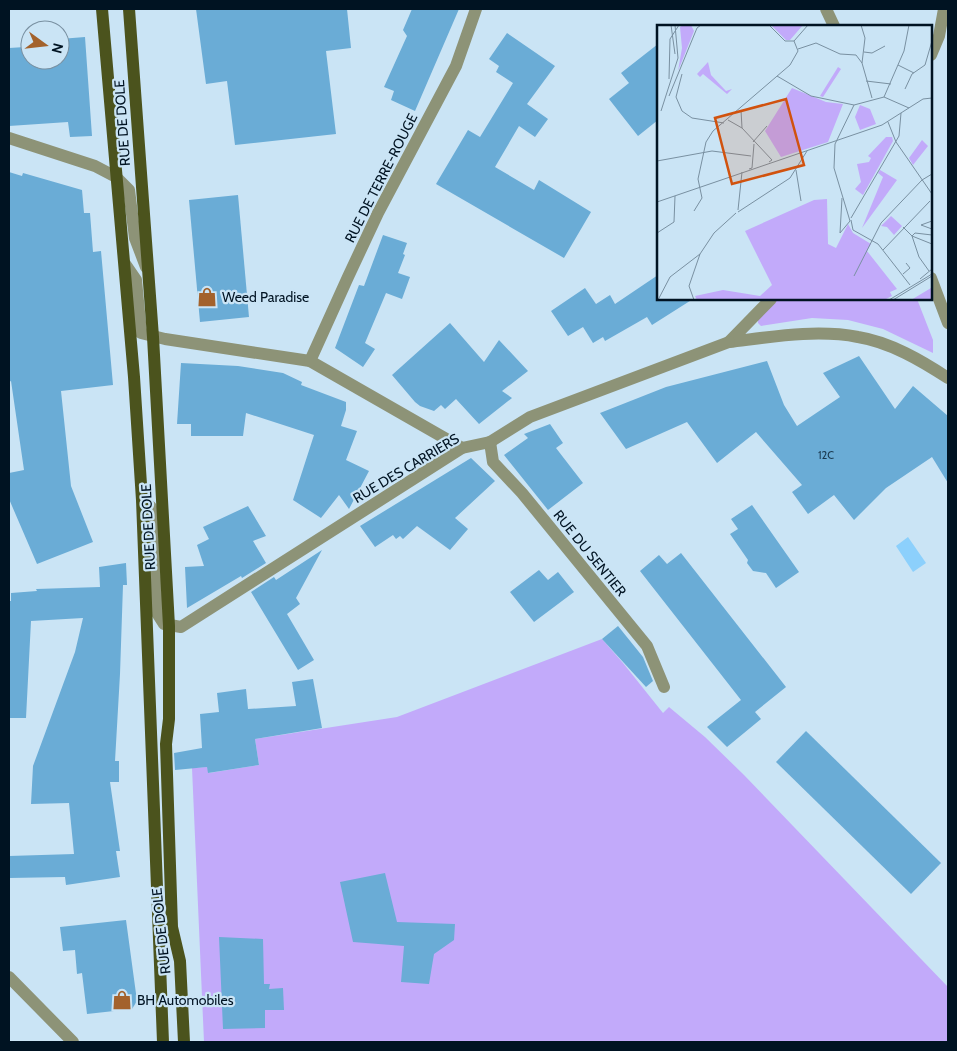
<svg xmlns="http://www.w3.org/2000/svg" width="957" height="1051" viewBox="0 0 957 1051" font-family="Cabin,sans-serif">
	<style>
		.green { fill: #c2aafa }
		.water { fill: #8cd0fc }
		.building { fill: #6aacd6 }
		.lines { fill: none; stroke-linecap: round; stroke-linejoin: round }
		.minor { stroke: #8d9377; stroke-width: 12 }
		.major { stroke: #4b531d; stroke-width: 12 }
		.labels { text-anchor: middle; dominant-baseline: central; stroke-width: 4.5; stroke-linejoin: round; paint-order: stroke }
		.number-label { font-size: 11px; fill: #1a394f }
		.street-label { font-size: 14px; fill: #001322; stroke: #cae4f5 }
		.poi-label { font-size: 14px; fill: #001322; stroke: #cae4f5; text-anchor: start }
		.inset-road { fill: none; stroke: #7990a1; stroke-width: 1 }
		.view { fill: #d1520e; fill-opacity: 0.15; stroke: #d1520e; stroke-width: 2.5 }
		.inset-edge { fill: none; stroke: #001322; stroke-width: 2.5 }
	</style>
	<rect width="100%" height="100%" fill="#cae4f5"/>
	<g class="green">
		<polygon points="778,299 917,299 933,340 933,353 883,329 848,320 812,318 761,326 758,323 758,318"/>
		<polygon points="602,639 623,663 663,713 669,707 705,737 744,775 948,987 948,1042 204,1042 192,768 207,767 209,773 259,765 255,739 397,717"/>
	</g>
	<polygon class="water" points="908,537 926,563 913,572 896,546"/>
	<g class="building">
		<polygon points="196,9 347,9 351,48 326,51 336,134 235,145 227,81 206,84"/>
		<polygon points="412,9 459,9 415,111 391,100 394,91 384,87 407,36 403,30"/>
		<polygon points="507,33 555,66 527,104 548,119 535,137 519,126 495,167 534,190 539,180 591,212 564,258 436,184 468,130 480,137 513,83 496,72 499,66 489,59"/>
		<polygon points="85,37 92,136 70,137 68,122 9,126 9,48 25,47 24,42 30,42 30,60 60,60 60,39"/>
		<polygon points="658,44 658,120 638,136 609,99 629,83 621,73"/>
		<polygon points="9,172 22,176 23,173 82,190 84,213 90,213 93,252 101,251 113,385 61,391 71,486 93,542 37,564 9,499 9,473 24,470 11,381 9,382"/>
		<polygon points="238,195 249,317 200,322 189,200"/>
		<polygon points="383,235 407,243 403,254 405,255 398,273 410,277 402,299 386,293 365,343 375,349 363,367 335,348 359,285 364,286"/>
		<polygon points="658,275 658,299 693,299 652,325 647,317 605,341 603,337 593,343 583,327 568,336 551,311 585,288 596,304 610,295 615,304"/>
		<polygon points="450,323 484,362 499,340 528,371 502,391 512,398 479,424 456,399 445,409 441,405 434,411 420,406 415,402 392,375"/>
		<polygon points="859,356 895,409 913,386 948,416 948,483 932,457 886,488 854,520 834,495 808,514 792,492 802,485 756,432 717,463 687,422 626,449 600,413 666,387 767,361 784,405 797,426 840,397 823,373"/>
		<polygon points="181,363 238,366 283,373 302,382 301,385 346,402 346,410 341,426 357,431 346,460 369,471 349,509 339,495 321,518 293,500 314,435 246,413 243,436 191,436 191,424 177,424"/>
		<polygon points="550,424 563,443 556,448 583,483 548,510 504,455 528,438 524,434"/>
		<polygon points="471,458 495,481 455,518 468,529 450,550 417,526 403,539 400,536 396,539 393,535 375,547 360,526"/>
		<polygon points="752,505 799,572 776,588 766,573 753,571 747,563 748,560 730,534 738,529 731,519"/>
		<polygon points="248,506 266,536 253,541 266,563 242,578 241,576 187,608 185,567 204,566 197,545 209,539 203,527"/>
		<polygon points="322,550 296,598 300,604 287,614 314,660 298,670 251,592 274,577 276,580"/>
		<polygon points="681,553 786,687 755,712 761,719 727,747 707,727 741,700 640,571 659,555 667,564"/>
		<polygon points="126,563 127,585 123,585 120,674 115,761 119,761 119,782 110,782 120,851 116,851 120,877 66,885 65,877 9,878 9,856 74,854 69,803 31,804 33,766 75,652 83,618 31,621 26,718 9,718 9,601 11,601 11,593 37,591 36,589 100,587 99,567"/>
		<polygon points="539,570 548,580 558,572 574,592 534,622 510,592"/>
		<polygon points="618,626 643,657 653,681 646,687 602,639"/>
		<polygon points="313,679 322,728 255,739 259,765 208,773 207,767 175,770 174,753 202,748 200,714 219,712 217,693 246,689 248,709 296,706 292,682"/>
		<polygon points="806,731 941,863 911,894 776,762"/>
		<polygon points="385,873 397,922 455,924 454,940 434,954 429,984 401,982 404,946 353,942 340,882"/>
		<polygon points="126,920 137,1001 132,1009 87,1014 82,973 77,974 75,950 63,951 60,927"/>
		<polygon points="219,937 263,939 264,984 270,984 269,989 283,988 284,1010 265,1010 265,1028 223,1029"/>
	</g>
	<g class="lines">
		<g class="minor">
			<polyline points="826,9 834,26"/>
			<polyline points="931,55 939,36 944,9"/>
			<polyline points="9,138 95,166 116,177 129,190 135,238 146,267"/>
			<polyline points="125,264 136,280 141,333 165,339 310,361 462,448"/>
			<polyline points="931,278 948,323"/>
			<path d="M771 299 729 342C771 337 816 329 858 337 890 342 922 361 948 378"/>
			<polyline points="310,361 348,277 378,213 456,66 476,9"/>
			<polyline points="490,442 493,462 522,493 647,646 664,687"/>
			<polyline points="142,500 151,507 157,613 164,624 181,627 462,448 490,442 530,417 729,342"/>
			<polyline points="9,977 73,1042"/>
		</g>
		<g class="major">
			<polyline points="102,9 134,377 142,500 163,1042"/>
			<polyline points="129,9 153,337 169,626 169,719 166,744 172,927 180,961 184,1042"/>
		</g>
	</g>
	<defs>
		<symbol id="shop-bare" viewBox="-9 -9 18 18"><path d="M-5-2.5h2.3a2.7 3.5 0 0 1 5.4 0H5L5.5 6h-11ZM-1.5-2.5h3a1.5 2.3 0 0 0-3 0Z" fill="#a3622c" stroke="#cae4f5" stroke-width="2.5" paint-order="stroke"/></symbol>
	</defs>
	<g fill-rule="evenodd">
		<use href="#shop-bare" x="193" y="283" width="28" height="28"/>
		<use href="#shop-bare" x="108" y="986" width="28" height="28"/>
	</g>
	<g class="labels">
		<g class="number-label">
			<text x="826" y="455">12C</text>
		</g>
		<g class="street-label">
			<text transform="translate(122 123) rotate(-94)">RUE DE DOLE</text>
			<text transform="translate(381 178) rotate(-63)">RUE DE TERRE-ROUGE</text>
			<text transform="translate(406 468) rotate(-31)">RUE DES CARRIERS</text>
			<text transform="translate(148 527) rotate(-93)">RUE DE DOLE</text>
			<text transform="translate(590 553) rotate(51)">RUE DU SENTIER</text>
			<text transform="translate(161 931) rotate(-96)">RUE DE DOLE</text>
		</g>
		<g class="poi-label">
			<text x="222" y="297">Weed Paradise</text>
			<text x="137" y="1000">BH Automobiles</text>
		</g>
	</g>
	<g transform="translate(657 25)">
		<rect width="275" height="275" fill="#cae4f5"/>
		<path d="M26 0H34L37 6 21 46 25 23 23 2ZM114 0H146L133 15H129ZM51 37 54 50 69 66 75 64 70 69 46 49 43 52 40 49ZM181 42 184 44 166 72 163 71ZM135 63 169 77 186 79 171 117 124 132 108 106ZM203 80 213 84 219 99 203 105 198 92ZM229 112H235L236 116 206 170 198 164 204 157 200 139 212 137 214 133 211 131ZM265 115 271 121 256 140 252 133ZM223 145 240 155 205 203 226 152 221 148ZM170 174 171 219 179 223 191 199 196 208 214 219 210 226 240 264 233 267 235 271 227 275H40L38 271 66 265 103 271 115 260 88 206 157 175ZM234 191 245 201 237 210 230 202 224 201ZM275 262V275H254L274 263Z" fill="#c2aafa"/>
		<path class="inset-road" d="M14 0 18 29M44 0H60M112 0 128 16H137M204 0 208 13 205 38M137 16 151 0M141 24 159 18 183 29 199 30 205 38 215 73M207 27 215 28 228 21M241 40 257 48M25 49 19 72 25 86 35 93 67 98M120 51 154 71 197 80M12 54 13 14 22 0M209 56 234 59M248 64 255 49 268 40 275 16M12 71 40 3 44 0M227 72 247 26 252 0M227 72 252 83M4 86 21 33 18 0M71 95 85 103 84 85M231 97 239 117 275 169M85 103 115 135 112 137M96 117 110 101M0 136 55 126 94 131M92 144 95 143 97 119M139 145 144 176M0 177 225 100 266 74 275 73M81 185 85 147M37 186 45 173 41 154 49 117 56 106 133 40 141 26 137 16M81 187 133 153 150 126M194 193 242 111 244 88M194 195 196 205 221 219 253 260M275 196 264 200 275 204M246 202 255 211 262 232 272 246M0 208 17 197 18 171M183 208 193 196 177 143 178 119 197 80 227 72M183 208 185 173M255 211 275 219M255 211 258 208 275 210M226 225 273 176M246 249 253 243 249 238M197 251 224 198 265 155 275 149M263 254 275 244M1 275 13 252 43 229 57 208 79 188M37 275 32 261 43 229M232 275 275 249M236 275 275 251"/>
		<path class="view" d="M129 74 147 140 75 159 58 93Z"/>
		<rect width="275" height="275" class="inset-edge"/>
	</g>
	<rect width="957" height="1051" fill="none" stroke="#001322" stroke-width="20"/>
	<g transform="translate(45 45) rotate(105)"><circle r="24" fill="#cae4f5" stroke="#7990a1"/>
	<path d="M0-4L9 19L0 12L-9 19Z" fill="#a3622c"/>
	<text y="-8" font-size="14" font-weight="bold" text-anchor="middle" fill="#001322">N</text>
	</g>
</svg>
